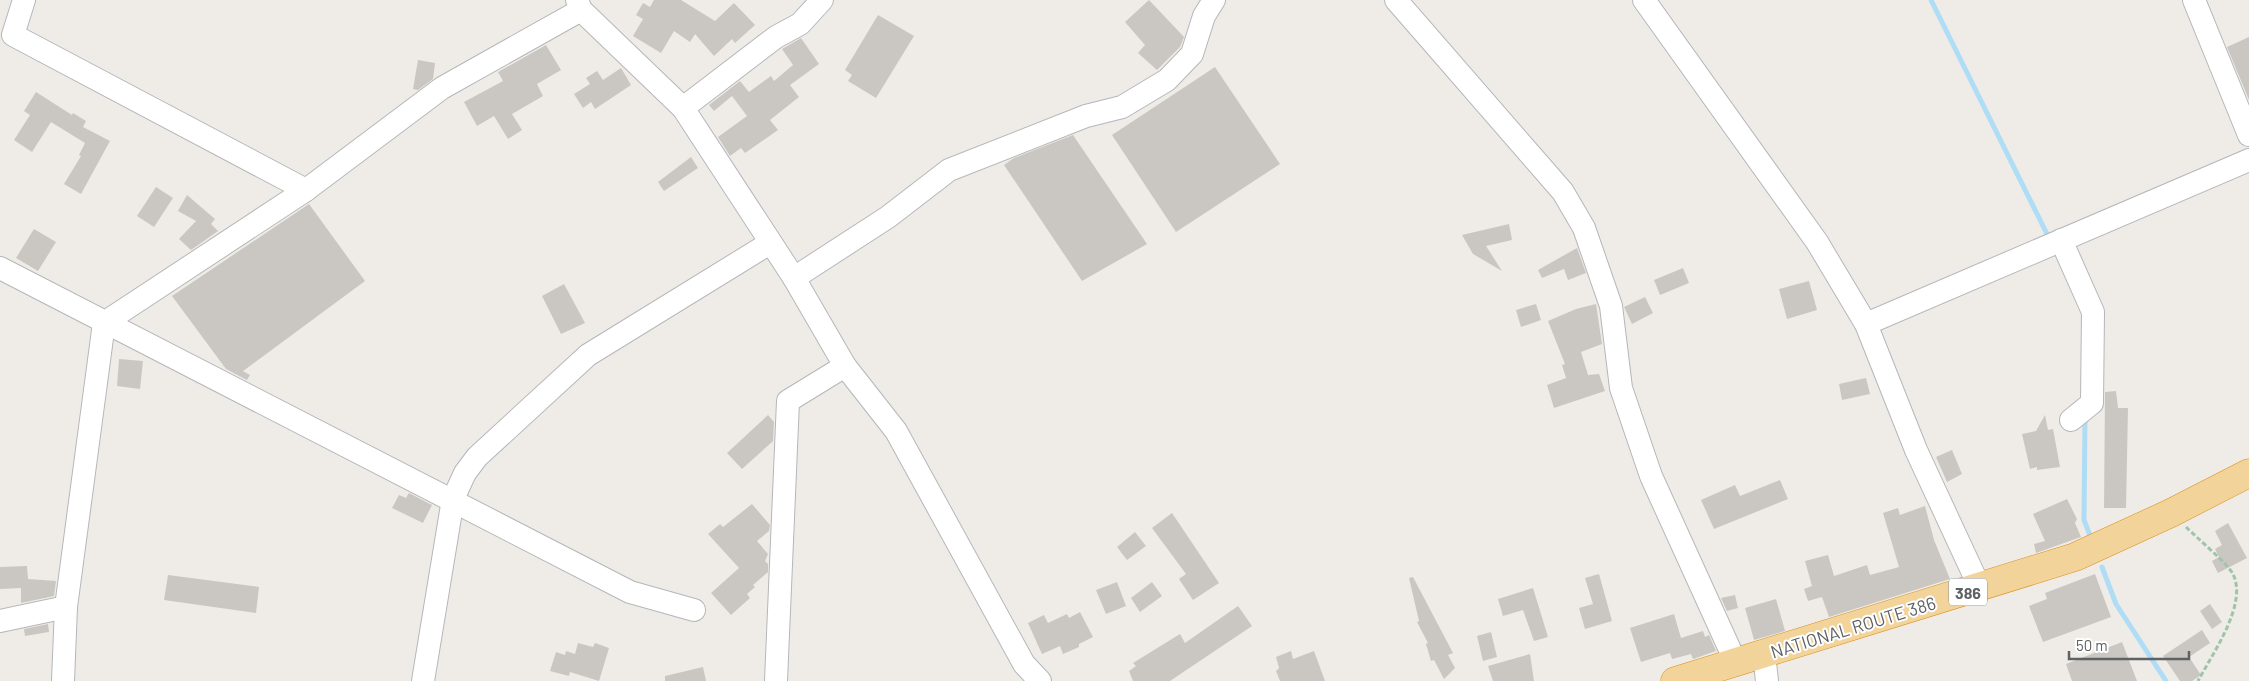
<svg xmlns="http://www.w3.org/2000/svg" width="2249" height="681" viewBox="0 0 2249 681" font-family="Barlow,sans-serif">
	<style>
		.lines { fill: none; stroke-linecap: round; stroke-linejoin: round }
		.stream { stroke: #b0ddf6; stroke-width: 5 }
		.building { fill: #cac7c3 }
		.minor-casing { stroke: #b4b7ba; stroke-width: 24 }
		.highway-casing { stroke: #dc8f1a; stroke-width: 29 }
		.path { stroke: #a0c4a7; stroke-width: 3; stroke-dasharray: 5 2.5; stroke-linecap: butt }
		.minor { stroke: #fff; stroke-width: 22 }
		.highway { stroke: #f2d49b; stroke-width: 28 }
		.labels { text-anchor: middle; dominant-baseline: central; stroke-width: 4; stroke-linejoin: round; paint-order: stroke }
		.shield { fill: #fff; stroke: #8e9193; stroke-width: 1 }
		.shield-label { font-size: 16px; font-weight: bold; fill: #5e6265 }
		.street-label { font-size: 18px; fill: #5e6265; stroke: #fff }
	</style>
	<rect width="100%" height="100%" fill="#efece7"/>
	<g class="lines">
		<g class="stream">
			<polyline points="1931,0 2048,236"/>
			<polyline points="2085,417 2084,520 2091,538"/>
			<polyline points="2102,567 2116,604 2166,681"/>
		</g>
	</g>
	<g class="building">
		<polygon points="654,0 681,0 715,21 734,3 755,25 735,43 732,39 714,56 695,34 690,42 674,31 661,53 633,36 643,19 636,15 643,3 650,7"/>
		<polygon points="1149,0 1184,37 1180,47 1157,70 1138,53 1145,45 1125,22"/>
		<polygon points="878,15 914,36 876,98 848,81 852,75 845,70"/>
		<polygon points="2249,37 2249,100 2227,47"/>
		<polygon points="801,38 819,64 790,85 799,97 770,120 778,130 745,153 741,148 730,156 718,137 747,116 732,96 714,111 709,105 740,81 749,92 771,76 774,81 793,65 782,49"/>
		<polygon points="546,45 561,70 537,84 543,96 512,114 522,130 508,139 494,116 477,126 464,102 503,81 498,72"/>
		<polygon points="418,60 435,63 433,79 418,90 413,89"/>
		<polygon points="1215,67 1280,164 1176,232 1112,135"/>
		<polygon points="621,68 631,85 595,109 591,102 583,108 574,94 590,84 586,78 597,71 603,80"/>
		<polygon points="36,92 72,115 73,113 86,121 83,127 110,141 81,194 64,184 81,156 79,155 85,143 51,122 32,152 14,140 30,115 24,111"/>
		<polygon points="1073,135 1147,244 1082,281 1004,165 1014,158"/>
		<polygon points="691,157 698,168 664,191 658,182"/>
		<polygon points="156,187 173,198 154,227 137,216"/>
		<polygon points="187,195 215,219 211,224 218,231 191,250 179,239 196,221 178,211"/>
		<polygon points="309,204 365,281 243,371 250,375 247,380 226,369 172,296"/>
		<polygon points="1509,224 1512,240 1486,246 1502,271 1473,254 1462,235"/>
		<polygon points="34,229 56,242 38,271 16,258"/>
		<polygon points="1577,248 1586,273 1568,280 1564,269 1542,278 1538,270"/>
		<polygon points="1683,268 1689,283 1660,295 1654,280"/>
		<polygon points="1809,281 1817,310 1787,319 1779,289"/>
		<polygon points="564,284 585,323 561,334 542,296"/>
		<polygon points="1645,297 1653,313 1632,324 1624,307"/>
		<polygon points="1536,304 1541,320 1521,327 1516,310"/>
		<polygon points="1596,304 1602,344 1581,352 1588,375 1599,374 1605,391 1554,408 1547,385 1566,378 1562,365 1565,364 1548,321 1576,309"/>
		<polygon points="119,359 143,361 140,389 117,386"/>
		<polygon points="1866,378 1870,394 1842,400 1839,384"/>
		<polygon points="2116,391 2118,408 2128,408 2126,508 2104,508 2105,392"/>
		<polygon points="768,415 774,422 773,441 742,469 727,453"/>
		<polygon points="2045,415 2048,430 2053,429 2060,467 2037,470 2037,467 2030,469 2022,434 2036,431"/>
		<polygon points="1952,450 1962,474 1947,482 1936,457"/>
		<polygon points="1780,480 1788,499 1714,529 1701,500 1735,485 1740,496"/>
		<polygon points="409,493 432,505 423,523 392,508 399,495 406,498"/>
		<polygon points="2067,499 2077,519 2075,523 2081,537 2036,553 2034,544 2045,541 2033,514"/>
		<polygon points="752,504 770,525 769,531 757,541 768,554 765,561 768,564 768,572 753,585 755,587 747,594 750,598 731,615 711,593 739,568 708,534 720,524 723,527"/>
		<polygon points="1925,506 1934,540 1950,579 1829,617 1822,597 1808,601 1804,589 1812,586 1805,561 1828,555 1834,576 1867,565 1870,575 1899,567 1883,513 1898,508 1900,515"/>
		<polygon points="1172,513 1219,583 1193,600 1179,579 1186,574 1152,528"/>
		<polygon points="2228,523 2247,558 2218,573 2212,561 2219,557 2215,549 2222,545 2215,531"/>
		<polygon points="1135,532 1146,546 1127,560 1117,547"/>
		<polygon points="27,566 28,579 56,581 54,596 21,603 21,588 0,589 0,567"/>
		<polygon points="1599,574 1612,621 1585,629 1579,608 1593,604 1585,578"/>
		<polygon points="2095,574 2111,617 2043,642 2029,606 2047,599 2045,593"/>
		<polygon points="168,575 259,587 256,613 164,600"/>
		<polygon points="1413,577 1453,653 1448,655 1455,668 1444,679 1434,660 1431,661 1426,644 1428,643 1417,622 1419,621 1409,578"/>
		<polygon points="1117,582 1126,606 1106,614 1096,590"/>
		<polygon points="1152,582 1162,596 1140,612 1131,598"/>
		<polygon points="1533,588 1548,637 1534,641 1523,610 1503,616 1498,599"/>
		<polygon points="1735,595 1738,608 1727,611 1721,598"/>
		<polygon points="1776,599 1785,631 1754,640 1745,608"/>
		<polygon points="2210,604 2222,622 2212,629 2200,611"/>
		<polygon points="1238,606 1252,626 1170,681 1133,681 1129,671 1136,666 1133,663 1180,634 1185,643"/>
		<polygon points="1080,612 1093,637 1079,644 1079,647 1063,654 1060,646 1042,654 1028,623 1044,615 1048,623 1067,614 1069,618"/>
		<polygon points="1674,614 1681,638 1703,631 1705,637 1709,635 1716,651 1693,659 1691,654 1672,659 1670,653 1641,662 1630,628"/>
		<polygon points="48,624 49,632 25,636 24,629"/>
		<polygon points="2202,630 2210,643 2189,657 2201,675 2192,681 2180,681 2163,656"/>
		<polygon points="1491,632 1497,657 1483,661 1477,636"/>
		<polygon points="2122,642 2137,681 2072,681 2066,664"/>
		<polygon points="578,643 593,647 595,643 609,648 599,681 570,672 569,676 550,671 556,652 565,655 566,651 575,654"/>
		<polygon points="1291,651 1293,659 1314,651 1325,681 1280,681 1276,671 1279,668 1276,657"/>
		<polygon points="1530,654 1534,681 1493,681 1488,666"/>
		<polygon points="703,667 706,681 665,681 665,676"/>
	</g>
	<g class="lines">
		<defs>
			<g id="minor">
				<polyline points="24,0 13,35 306,190"/>
				<polyline points="577,0 581,10 683,108 794,278 845,366 896,431 1024,664 1040,681"/>
				<polyline points="1396,0 1563,192 1584,228 1611,306 1621,388 1651,476 1736,663"/>
				<polyline points="1644,0 1817,242 1866,324 1916,450 1980,588"/>
				<polyline points="2194,0 2249,135"/>
				<polyline points="683,108 776,37 800,24 822,0"/>
				<polyline points="2061,240 2093,312 2092,403 2071,420"/>
				<polyline points="0,268 630,592 694,610"/>
				<polyline points="794,278 888,217 949,170 1086,116 1122,107 1167,80 1192,54 1204,16 1214,0"/>
				<polyline points="1866,324 2249,160"/>
				<polyline points="0,621 66,607"/>
				<polyline points="1764,654 1767,681"/>
				<polyline points="63,681 66,607 104,323 306,190 442,88 581,10"/>
				<polyline points="423,681 453,499 465,473 477,457 588,355 770,243"/>
				<polyline points="776,681 788,401 845,366"/>
			</g>
			<polyline id="highway" points="1675,681 2075,557 2171,513 2249,473"/>
		</defs>
		<use href="#minor" class="minor-casing"/>
		<use href="#highway" class="highway-casing"/>
		<path class="path" d="M2186 527C2197 538 2227 563 2233 574 2248 605 2212 654 2198 681"/>
		<use href="#minor" class="minor"/>
		<use href="#highway" class="highway"/>
	</g>
	<g class="labels">
		<rect class="shield" x="1949" y="578.5" width="38" height="27" rx="4"/>
		<g class="shield-label">
			<text x="1968" y="592">386</text>
		</g>
		<g class="street-label">
			<text transform="translate(1853 627) rotate(-17)">NATIONAL ROUTE 386</text>
		</g>
	</g>
	<path d="M2069 651v8h120v-8" fill="none" stroke="#5e6265" stroke-width="2.5"/>
	<text x="2076" y="651" font-size="15" fill="#5e6265" stroke="#ffffff" stroke-width="4" paint-order="stroke">50 m</text>
</svg>
